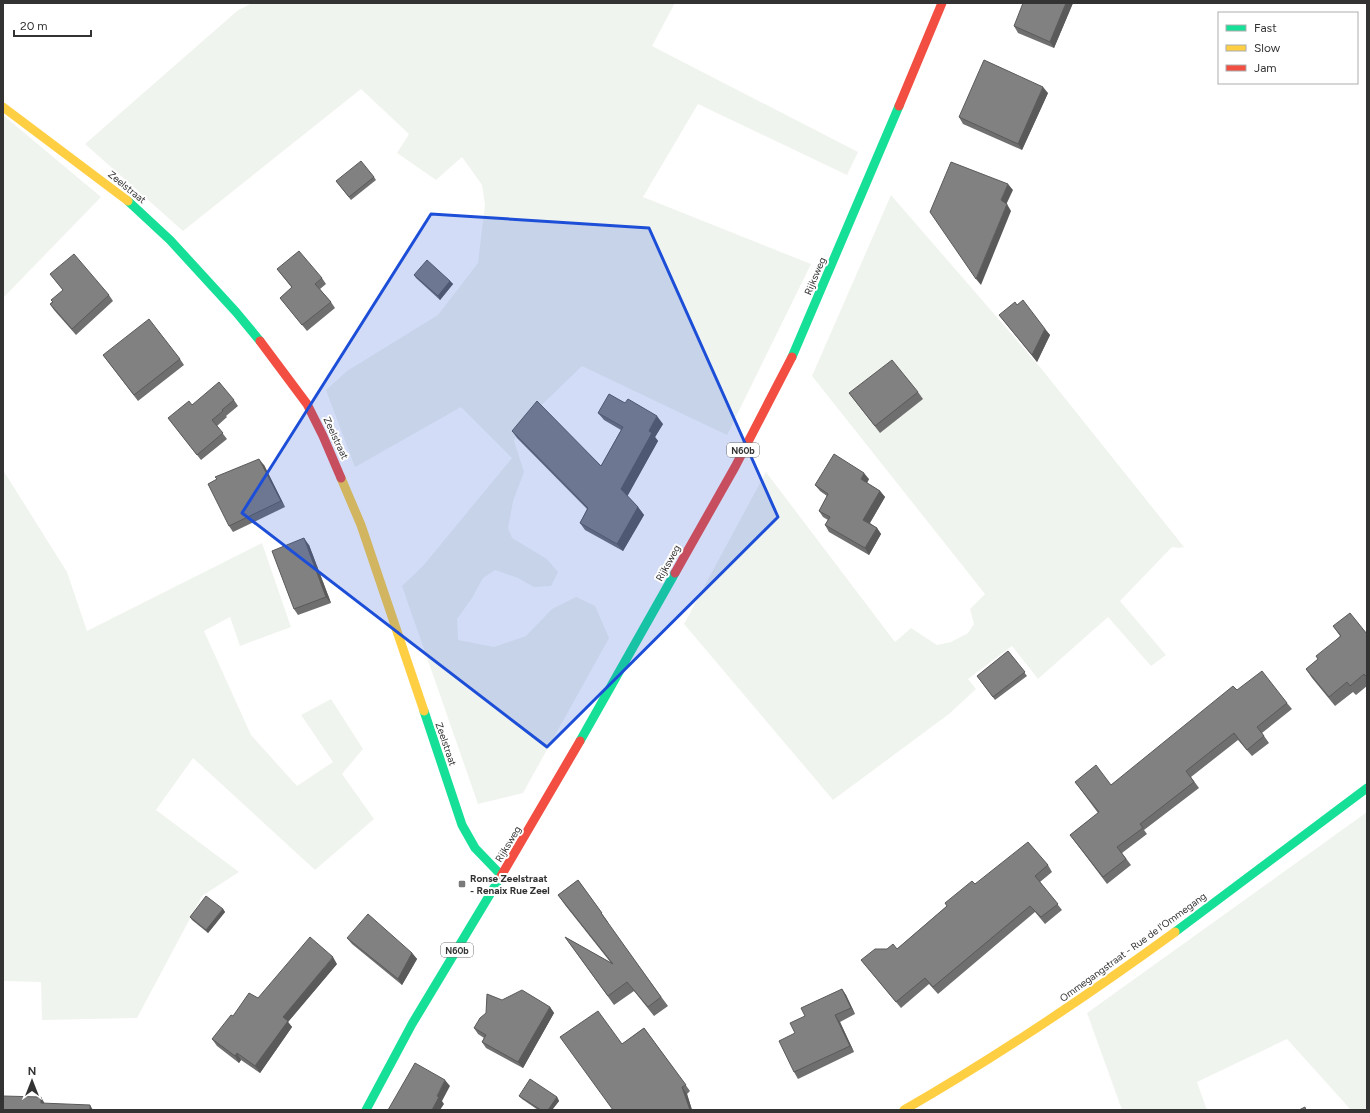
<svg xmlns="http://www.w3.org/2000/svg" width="1370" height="1113" viewBox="0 0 1370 1113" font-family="Figtree,sans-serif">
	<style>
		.green { fill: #f0f4ee }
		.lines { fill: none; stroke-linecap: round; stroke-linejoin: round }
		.fast { stroke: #16e098; stroke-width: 9 }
		.slow { stroke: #ffcf43; stroke-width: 9 }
		.jam { stroke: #f24e42; stroke-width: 9 }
		.wall { fill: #6f6f6f }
		.shaded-wall { fill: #5a5a5a }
		.building { fill: #818181; stroke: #5a5a5a }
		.marked { fill: #1d4ed8; fill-opacity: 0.2; stroke: #1d4ed8; stroke-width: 3; stroke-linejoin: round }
		.poi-dot { fill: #7a7a7a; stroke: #fff; stroke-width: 1.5 }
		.labels { text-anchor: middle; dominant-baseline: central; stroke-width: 4; stroke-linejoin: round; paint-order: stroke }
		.shield { fill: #fff; stroke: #707070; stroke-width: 1 }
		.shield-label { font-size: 9px; font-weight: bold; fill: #333 }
		.street-label { font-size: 10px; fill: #333; stroke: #fff }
		.poi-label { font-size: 10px; font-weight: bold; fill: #333; stroke: #fff; text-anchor: start }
	</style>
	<rect width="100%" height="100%" fill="#fff"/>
	<g class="green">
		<polygon points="252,3 675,3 652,46 858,152 847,175 698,104 643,197 811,264 727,435 582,366 519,427 514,441 524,472 513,501 508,528 512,538 547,559 558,572 551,586 534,587 518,578 495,570 483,578 472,598 457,619 458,640 494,647 526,636 552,609 576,597 595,606 609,638 523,793 478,804 402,586 423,566 512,458 461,407 355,467 326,390 347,371 438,315 478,263 485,205 482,185 462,157 436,180 397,153 409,134 361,89 183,231 85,144 237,11"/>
		<polygon points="3,115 101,197 3,298"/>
		<polygon points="891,195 1040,367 1184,547 1179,548 1172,547 1120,601 1166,655 1151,666 1108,617 1038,679 1012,646 968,679 976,689 949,714 833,800 684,624 766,472 895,642 911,628 937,645 951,642 968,633 974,624 970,609 985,594 812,376"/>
		<polygon points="3,470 67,572 87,631 262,543 291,627 240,646 230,617 204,631 251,735 297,786 333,762 301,715 331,699 363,749 342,774 374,819 315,870 193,758 156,810 239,872 202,896 137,1018 42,1020 41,982 3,981"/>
		<polygon points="1367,812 1367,1110 1351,1110 1287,1039 1197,1082 1207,1110 1122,1110 1087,1013"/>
	</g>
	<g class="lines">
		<g class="fast">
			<polyline points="128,201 170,240 236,312 260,341"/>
			<polyline points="792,357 899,106"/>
			<polyline points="424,711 462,825 475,848 502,876"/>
			<polyline points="580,741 675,573"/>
			<polyline points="1175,932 1367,788"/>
			<polyline points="366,1110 412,1024 501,876"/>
		</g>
		<g class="slow">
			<polyline points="3,107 128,201"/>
			<polyline points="341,478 361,525 424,711"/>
			<path d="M904 1110C998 1056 1087 996 1175 932"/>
		</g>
		<g class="jam">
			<polyline points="899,106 942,3"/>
			<polyline points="260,341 307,404 323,436 341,478"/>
			<polyline points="675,573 735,467 792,357"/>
			<polyline points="501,876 580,741"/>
		</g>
	</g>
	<g class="wall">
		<polygon points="1073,3 1054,48 1018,33 1014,26"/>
		<polygon points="1048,93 1022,150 963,124 959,117"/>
		<polygon points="374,177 376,180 351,200 336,181"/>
		<polygon points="277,269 322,278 326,284 320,289 331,302 335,308 307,331 280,298 292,288"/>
		<polygon points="50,274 109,295 113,301 76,335 54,310 50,304 63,290"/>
		<polygon points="414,275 450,281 453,284 440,300 416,278"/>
		<polygon points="999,315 1045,329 1050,335 1037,362"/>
		<polygon points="103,355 180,359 184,365 138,401"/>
		<polygon points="918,392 923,399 880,433 849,393"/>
		<polygon points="234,400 238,406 226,416 227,417 217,426 227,439 201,460 168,418 192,405"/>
		<polygon points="598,413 663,424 655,437 658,441 627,496 638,507 644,515 623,551 585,530 580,523 587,509 517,438 512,431 601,466 621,430 604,420"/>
		<polygon points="264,465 285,507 233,532 229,526"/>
		<polygon points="869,479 867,483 880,491 885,497 870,523 877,528 881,534 869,555 829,532 825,525 828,520 823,517 819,511 827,496 820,491 815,485"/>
		<polygon points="309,545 331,603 298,615 294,609"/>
		<polygon points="1333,626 1367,634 1367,686 1356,695 1353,692 1335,706 1312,678 1306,669 1318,659 1340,636"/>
		<polygon points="1008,651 1027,676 995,700 977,676"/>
		<polygon points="1237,690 1287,703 1292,709 1262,733 1269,743 1252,756 1238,740 1191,777 1199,788 1144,830 1147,834 1122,853 1131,865 1107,884 1070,835 1098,813 1075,782 1111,785"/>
		<polygon points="1048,865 1052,872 1040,882 1062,910 1045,924 1035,912 938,994 929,984 901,1008 861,960 897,949 947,906 975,884"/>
		<polygon points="578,880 608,922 607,923 668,1006 654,1016 634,991 614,1005 565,937 611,963 565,905 558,895"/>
		<polygon points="223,909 225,912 208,933 192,920 190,917"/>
		<polygon points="347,938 412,953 417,959 402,985 352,944"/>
		<polygon points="337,964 288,1022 292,1027 260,1073 241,1060 239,1063 217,1046 212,1039 233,1016 258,998"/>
		<polygon points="842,989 846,995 855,1014 840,1022 854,1052 798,1079 794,1072 805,1016"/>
		<polygon points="502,1000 550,1007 554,1013 523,1068 486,1048 482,1042 484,1038 478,1034 474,1028"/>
		<polygon points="644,1028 690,1091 687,1094 692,1110 613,1110 622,1044"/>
		<polygon points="519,1096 557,1097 559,1101 552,1110 538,1110 522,1099"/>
	</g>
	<g class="shaded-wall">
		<polygon points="1066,3 1073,3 1054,48 1050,42"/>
		<polygon points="1043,87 1048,93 1022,150 1018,144"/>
		<polygon points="1008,184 1013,190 1005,207 1001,200"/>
		<polygon points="1007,204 1011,211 981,285 976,279"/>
		<polygon points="450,281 453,284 440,300 438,296"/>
		<polygon points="1045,329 1050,335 1037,362 1032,355"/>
		<polygon points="657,416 663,424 655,437 658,441 627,497 621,489 649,431"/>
		<polygon points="259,459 264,465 285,507 281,501"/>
		<polygon points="864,473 869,479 865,486 861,479"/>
		<polygon points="880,491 885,497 868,526 863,520"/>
		<polygon points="638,507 644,515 623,551 617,544"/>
		<polygon points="877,528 881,534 869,555 865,548"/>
		<polygon points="304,538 309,545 331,603 326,597"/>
		<polygon points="223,909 225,912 208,933 206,930"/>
		<polygon points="412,953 417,959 402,985 398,979"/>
		<polygon points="333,957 337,964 288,1022 292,1027 260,1073 255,1066 283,1017"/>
		<polygon points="842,989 846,995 855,1014 851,1008"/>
		<polygon points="550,1007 554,1013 523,1068 518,1062"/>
		<polygon points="835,1015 840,1022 854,1052 850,1046"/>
		<polygon points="237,1053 241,1060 239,1063 235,1056"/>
		<polygon points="445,1080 450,1086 442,1101 444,1104 440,1110 432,1110 437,1096"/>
		<polygon points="682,1087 687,1094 692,1110 690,1110"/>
		<polygon points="41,1097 45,1104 41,1103"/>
		<polygon points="557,1097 559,1101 552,1110 548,1110"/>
		<polygon points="90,1105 93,1110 90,1110"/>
	</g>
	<g class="building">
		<polygon points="1023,3 1066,3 1050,42 1014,26"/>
		<polygon points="984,60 1043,87 1018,144 959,117"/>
		<polygon points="361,161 374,177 349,197 336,181"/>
		<polygon points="951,162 1008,184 1001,200 1007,204 976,279 930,212"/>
		<polygon points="299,251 322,278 315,284 331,302 302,325 280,298 292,287 277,269"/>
		<polygon points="74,254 109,295 72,329 50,304 53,302 51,300 63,290 50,274"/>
		<polygon points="427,260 450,281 438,296 414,275"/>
		<polygon points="1023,300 1045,329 1032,355 999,315 1015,302 1017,305"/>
		<polygon points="149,319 180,359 134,395 103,355"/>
		<polygon points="892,360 918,392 875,426 849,393"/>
		<polygon points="219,382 234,400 222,410 223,411 212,420 223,433 197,455 168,418 189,401 192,405"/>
		<polygon points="609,394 625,403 628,399 657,416 649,431 652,433 621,489 638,507 617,544 580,523 588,508 512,431 537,401 601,466 623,427 598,413"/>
		<polygon points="834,454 864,473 861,479 880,491 863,520 877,528 865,548 825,525 830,517 819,511 828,494 815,485"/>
		<polygon points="259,459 281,501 229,526 208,484 217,479 215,477"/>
		<polygon points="304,538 326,597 294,609 272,551"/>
		<polygon points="1350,613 1367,634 1367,674 1365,676 1364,674 1350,686 1347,682 1329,697 1306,669 1318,659 1316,656 1341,636 1333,626"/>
		<polygon points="1008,651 1025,672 993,697 977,676"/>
		<polygon points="1262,671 1287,703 1257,727 1264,736 1247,750 1234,733 1186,771 1194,782 1140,824 1143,828 1117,847 1126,859 1103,877 1070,835 1099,812 1075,782 1096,765 1111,785 1233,686 1237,690"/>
		<polygon points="1028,842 1048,865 1035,876 1058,904 1041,917 1030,906 933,987 925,978 896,1002 861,960 875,949 887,949 893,944 897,949 947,906 945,903 972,881 975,884"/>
		<polygon points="578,880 602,913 601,913 661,997 648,1007 627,982 608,996 565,937 613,964 558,895"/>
		<polygon points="206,896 223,909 206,930 190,917"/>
		<polygon points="368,914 412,953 398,979 347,938"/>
		<polygon points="310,937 333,957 283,1017 288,1021 255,1066 237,1053 235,1056 212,1039 231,1015 233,1016 249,993 258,998"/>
		<polygon points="842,989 851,1008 835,1015 850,1046 794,1072 779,1041 795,1033 790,1023 805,1016 801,1008"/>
		<polygon points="522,990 550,1007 518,1062 482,1042 486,1035 474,1028 480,1018 486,1013 487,994 502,1000"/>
		<polygon points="598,1011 622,1044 644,1028 686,1085 682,1087 690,1110 613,1110 560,1037"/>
		<polygon points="415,1063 445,1080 437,1096 439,1097 432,1110 388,1110"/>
		<polygon points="530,1079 557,1097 548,1110 541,1110 519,1096"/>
		<polygon points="3,1096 41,1097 41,1103 90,1105 90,1110 3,1110"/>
		<polygon points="1305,1107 1306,1110 1299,1110"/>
	</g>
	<path class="marked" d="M431 214 649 228 778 517 547 747 242 513Z"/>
	<rect class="poi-dot" x="458" y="880" width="8" height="8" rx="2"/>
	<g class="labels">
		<g class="shield">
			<rect x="727" y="443" width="32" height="14" rx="3"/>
			<rect x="441" y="943" width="32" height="14" rx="3"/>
		</g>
		<g class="shield-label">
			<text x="743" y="450">N60b</text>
			<text x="457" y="950">N60b</text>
		</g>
		<g class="street-label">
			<text transform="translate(127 187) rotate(39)">Zeelstraat</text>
			<text transform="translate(815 276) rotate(-67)">Rijksweg</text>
			<text transform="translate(336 438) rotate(65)">Zeelstraat</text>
			<text transform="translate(668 563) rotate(-61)">Rijksweg</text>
			<text transform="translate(446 744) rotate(71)">Zeelstraat</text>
			<text transform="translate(508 844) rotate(-59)">Rijksweg</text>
			<text transform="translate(1133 947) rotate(-36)">Ommegangstraat - Rue de l'Ommegang</text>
		</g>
		<g class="poi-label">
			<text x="470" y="878">Ronse Zeelstraat<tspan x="470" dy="12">- Renaix Rue Zeel</tspan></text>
		</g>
	</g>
	<rect width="1370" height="1113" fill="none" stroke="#333333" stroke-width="8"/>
	<rect x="1218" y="12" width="140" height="72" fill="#ffffff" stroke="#adadad"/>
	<rect x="1226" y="25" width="20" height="6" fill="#16e098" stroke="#adadad"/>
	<text x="1254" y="32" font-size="12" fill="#333333">Fast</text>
	<rect x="1226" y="45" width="20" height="6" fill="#ffcf43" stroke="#adadad"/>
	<text x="1254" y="52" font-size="12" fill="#333333">Slow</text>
	<rect x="1226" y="65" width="20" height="6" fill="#f24e42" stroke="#adadad"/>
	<text x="1254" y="72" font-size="12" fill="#333333">Jam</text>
	<g transform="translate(32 1081)" stroke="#ffffff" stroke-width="3" paint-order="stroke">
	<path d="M0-3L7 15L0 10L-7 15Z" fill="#333333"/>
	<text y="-6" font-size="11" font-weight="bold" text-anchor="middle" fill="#333333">N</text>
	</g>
	<path d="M14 30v6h77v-6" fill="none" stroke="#333333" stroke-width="2"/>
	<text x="20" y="30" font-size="12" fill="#333333" stroke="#ffffff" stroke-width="3" paint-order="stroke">20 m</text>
</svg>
